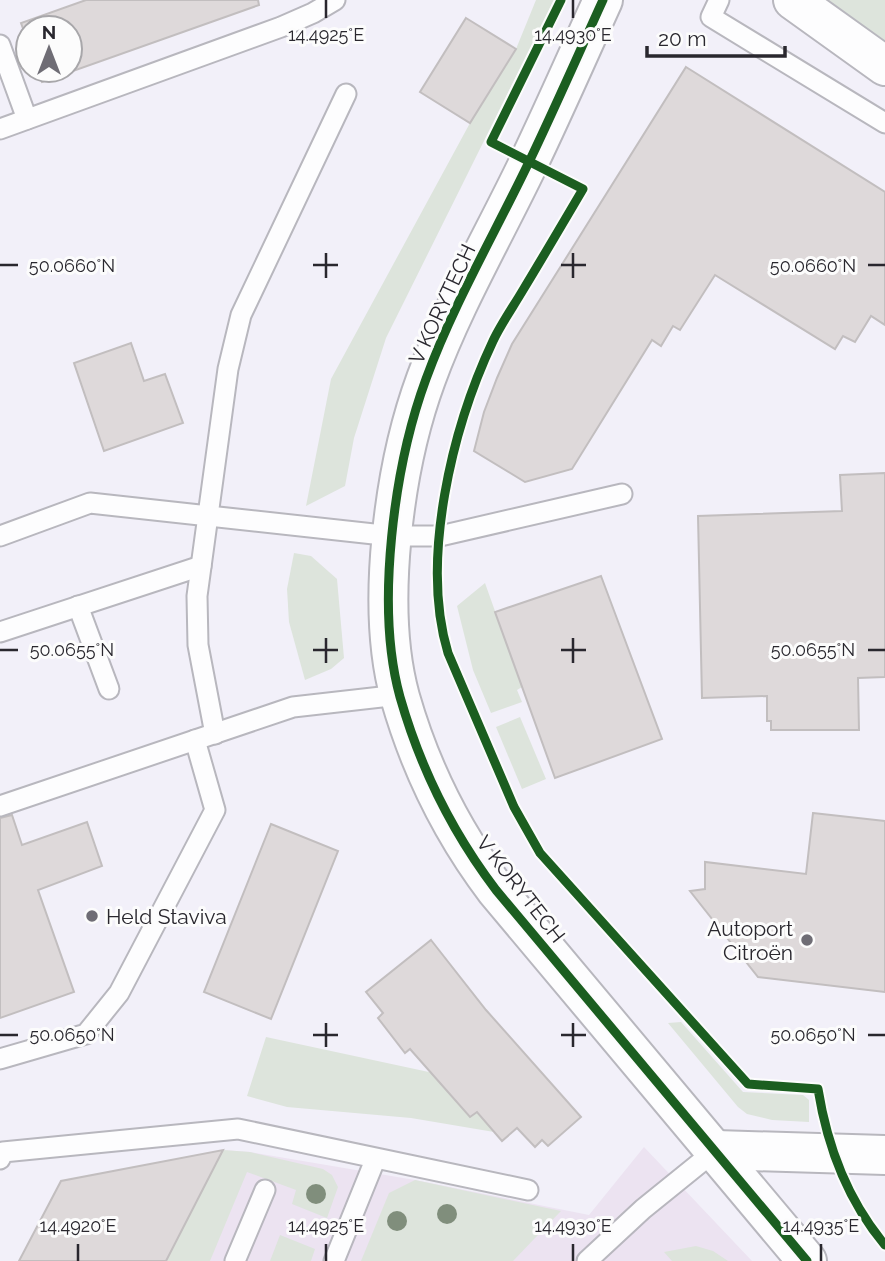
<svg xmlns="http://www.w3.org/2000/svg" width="885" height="1261" viewBox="0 0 885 1261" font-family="Raleway,sans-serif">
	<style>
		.commercial { fill: #ece3f1 }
		.green { fill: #dde4dc }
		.building { fill: #ded9da; stroke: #c2bebf; stroke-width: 2 }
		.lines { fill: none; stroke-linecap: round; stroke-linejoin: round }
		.service-casing { stroke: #b8b7be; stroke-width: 23 }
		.minor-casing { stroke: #b8b7be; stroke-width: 42 }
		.tertiary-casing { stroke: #b8b7be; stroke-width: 42 }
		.path { stroke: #d2d1d4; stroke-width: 4.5; stroke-dasharray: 2 5; stroke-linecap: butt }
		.service { stroke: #fdfdfe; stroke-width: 19 }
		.minor { stroke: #fdfdfe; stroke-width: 38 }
		.tertiary { stroke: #fdfdfe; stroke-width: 38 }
		.cycleway-casing { stroke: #fcfcfc; stroke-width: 13 }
		.cycleway { stroke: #1b5e20; stroke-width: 9 }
		.tree { fill: #808e7c }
		.ticks { fill: none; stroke: #29272e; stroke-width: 2.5 }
		.poi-dot { fill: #6f6d75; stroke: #fcfcfc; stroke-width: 2.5 }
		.labels { text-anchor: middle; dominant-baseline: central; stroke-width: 6; stroke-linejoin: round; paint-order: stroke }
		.street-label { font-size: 21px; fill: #29272e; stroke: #fcfcfc }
		.poi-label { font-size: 21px; fill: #29272e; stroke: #fcfcfc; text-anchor: start }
		.ticks-label { font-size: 18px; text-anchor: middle; fill: #29272e; stroke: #fcfcfc; stroke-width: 6; stroke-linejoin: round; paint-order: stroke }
	</style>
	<rect width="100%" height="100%" fill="#f2f0f9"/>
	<polygon class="commercial" points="644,1147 752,1261 166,1261 223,1150 250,1152 415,1180 589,1215"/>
	<g class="green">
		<polygon points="536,0 554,0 386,338 354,438 345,486 306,506 331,379 470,123 516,49"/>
		<polygon points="828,0 885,0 885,43"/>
		<polygon points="294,553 311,556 337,579 344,658 331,669 305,680 289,622 287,589"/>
		<polygon points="485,583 522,687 517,690 522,702 491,713 473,670 457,606"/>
		<polygon points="520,717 546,779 522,789 496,727"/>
		<polygon points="681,1022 743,1092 803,1095 809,1100 809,1122 772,1120 747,1114 738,1107 668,1023"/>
		<polygon points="266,1037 452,1077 442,1085 470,1117 480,1109 488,1117 490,1128 494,1132 411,1118 287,1107 247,1096"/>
		<polygon points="223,1150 250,1152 323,1169 332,1175 338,1187 327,1218 292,1204 296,1190 247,1172 210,1261 166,1261"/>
		<polygon points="415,1180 561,1211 513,1261 361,1261 389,1193"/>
		<polygon points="280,1235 315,1249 311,1261 270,1261"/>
		<polygon points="696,1246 713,1251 728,1261 672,1261 664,1252"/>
	</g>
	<g class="building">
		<polygon points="86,0 258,0 259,5 42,82 38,70 70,70 70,28 28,28 28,42 21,23"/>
		<polygon points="466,18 516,49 470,123 420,92"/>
		<polygon points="686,67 885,192 885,325 871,316 855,342 843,336 835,349 715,275 680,330 673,326 661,346 652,340 572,469 525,482 474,451 484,412 497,378 512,344"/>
		<polygon points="131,343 144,381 165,374 183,423 104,451 74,363"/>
		<polygon points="885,473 885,677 858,678 859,730 771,730 771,721 767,721 767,696 702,698 698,516 842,511 840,475"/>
		<polygon points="601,576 662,739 555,778 495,612"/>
		<polygon points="813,813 885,821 885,992 758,977 690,891 705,889 705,862 806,874"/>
		<polygon points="12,815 22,845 87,822 102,866 38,890 74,992 0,1018 0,818"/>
		<polygon points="271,824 338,851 271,1019 204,992"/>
		<polygon points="431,940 486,1010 581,1117 548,1146 542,1140 535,1147 517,1128 502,1141 477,1112 470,1117 410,1049 405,1053 378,1018 383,1013 366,992"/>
		<polygon points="223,1150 166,1261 19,1261 61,1181"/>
	</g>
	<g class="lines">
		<defs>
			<g id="service">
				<polyline points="719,0 711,17 885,123"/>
				<polyline points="0,45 27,119"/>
				<polyline points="0,129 281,27 313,13 335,0"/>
				<polyline points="0,536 90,503 392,536 440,536 622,494"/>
				<polyline points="78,606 109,689"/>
				<polyline points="0,632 201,566"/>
				<polyline points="215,734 198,645 197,596 228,369 241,315 346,94"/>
				<polyline points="0,806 293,707 399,695"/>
				<polyline points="0,1059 86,1034 119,993 215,810 195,740"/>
				<polyline points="0,1159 3,1152 238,1129 528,1190"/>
				<polyline points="235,1261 265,1190"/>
				<polyline points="334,1261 375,1160"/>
				<polyline points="587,1261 643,1209 716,1150"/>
			</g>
			<g id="minor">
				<polyline points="793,0 885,66"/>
				<polyline points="716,1150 885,1155"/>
			</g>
			<path id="tertiary" d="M603 0C578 55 554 110 528 164 494 235 453 305 426 379 394 466 375 607 400 697 420 767 452 832 496 890L807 1261"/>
		</defs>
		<use href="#service" class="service-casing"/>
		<use href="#minor" class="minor-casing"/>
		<use href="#tertiary" class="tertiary-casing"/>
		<polyline class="path" points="566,180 583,189"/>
		<use href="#service" class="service"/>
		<use href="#minor" class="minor"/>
		<use href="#tertiary" class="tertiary"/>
		<defs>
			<g id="cycleway">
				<path d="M561 0 491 142 583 189C563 223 543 257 523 290 513 307 501 324 493 341 452 428 420 560 448 653L514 807 540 853 748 1084 818 1089C827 1145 848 1201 885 1245"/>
				<path d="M603 0C578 55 554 110 528 164 494 235 453 305 426 379 394 466 375 607 400 697 420 767 452 832 496 890L807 1261"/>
			</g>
		</defs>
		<use href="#cycleway" class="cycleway-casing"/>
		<use href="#cycleway" class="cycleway"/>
	</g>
	<g class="tree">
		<circle cx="316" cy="1194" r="10"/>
		<circle cx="447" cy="1214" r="10"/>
		<circle cx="397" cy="1221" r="10"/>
	</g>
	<path class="ticks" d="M326 0V18M573 0V18M326 253V278M573 253V278M0 265H18M313 265H338M561 265H586M868 265H885M326 638V663M573 638V663M0 650H18M313 650H338M561 650H586M868 650H885M326 1023V1047M573 1023V1047M0 1035H18M313 1035H338M561 1035H586M868 1035H885M78 1244V1261M326 1244V1261M573 1244V1261M821 1244V1261"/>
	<g class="poi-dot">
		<circle cx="92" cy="916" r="7"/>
		<circle cx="807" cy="940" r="7"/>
	</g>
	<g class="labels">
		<g class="street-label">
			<text transform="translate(442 304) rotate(-65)">V KORYTECH</text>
			<text transform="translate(521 889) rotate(52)">V KORYTECH</text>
		</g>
		<g class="poi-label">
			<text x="106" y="916">Held Staviva</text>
			<text x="793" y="928" text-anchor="end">Autoport<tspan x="793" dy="24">Citroën</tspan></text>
		</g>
	</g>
	<g class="ticks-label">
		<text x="326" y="41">14.4925°E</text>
		<text x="573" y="41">14.4930°E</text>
		<text x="72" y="272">50.0660°N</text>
		<text x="813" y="272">50.0660°N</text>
		<text x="72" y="656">50.0655°N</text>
		<text x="813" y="656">50.0655°N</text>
		<text x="72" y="1041">50.0650°N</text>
		<text x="813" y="1041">50.0650°N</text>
		<text x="78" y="1232">14.4920°E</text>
		<text x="326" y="1232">14.4925°E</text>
		<text x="573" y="1232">14.4930°E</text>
		<text x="821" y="1232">14.4935°E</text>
	</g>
	<g transform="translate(49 49)"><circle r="33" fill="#fcfcfc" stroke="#a8a7aa" stroke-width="2"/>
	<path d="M0-5L12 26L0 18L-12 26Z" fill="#6f6d75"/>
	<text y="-10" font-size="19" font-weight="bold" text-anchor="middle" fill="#29272e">N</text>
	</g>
	<path d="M647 46v10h138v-10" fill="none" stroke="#29272e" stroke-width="3.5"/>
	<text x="658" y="46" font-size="21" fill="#29272e" stroke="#fcfcfc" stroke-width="5" paint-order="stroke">20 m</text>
</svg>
